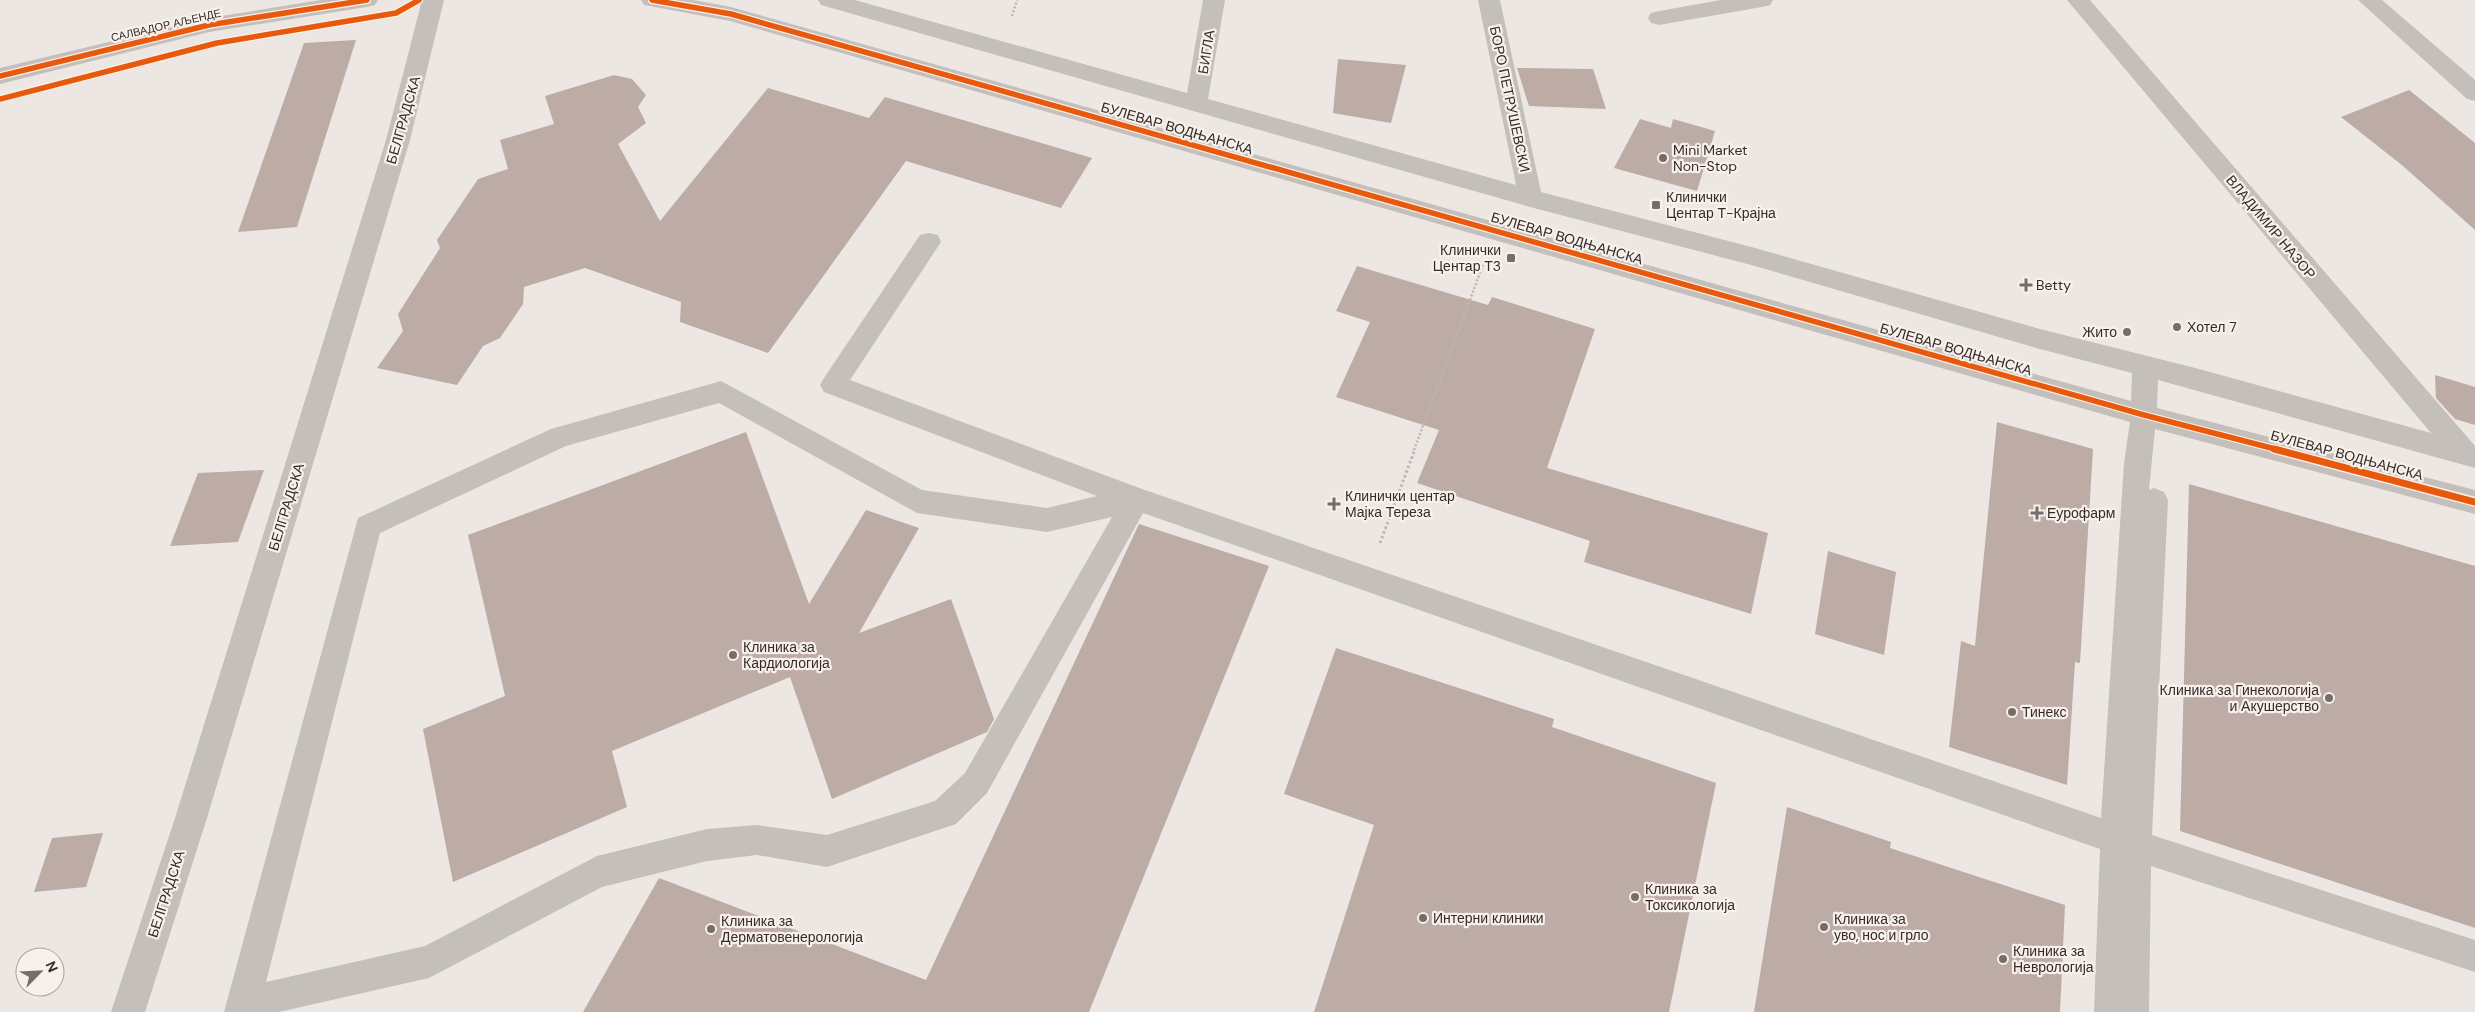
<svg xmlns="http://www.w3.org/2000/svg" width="2475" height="1012" viewBox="0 0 2475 1012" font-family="'DM Sans',sans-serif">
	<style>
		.building { fill: #bdaba6 }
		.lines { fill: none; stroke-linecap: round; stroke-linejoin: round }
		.path-far1 { stroke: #bdb7b4; stroke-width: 2.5; stroke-dasharray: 2 2; stroke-linecap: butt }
		.path { stroke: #bdb7b4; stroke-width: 3; stroke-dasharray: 2.5 2.5; stroke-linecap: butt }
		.minor { fill: #c5bfbb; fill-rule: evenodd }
		.cycleway-far1-casing { stroke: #f8f0eb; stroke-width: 8 }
		.cycleway-casing { stroke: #f8f0eb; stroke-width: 10 }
		.cycleway-far1 { stroke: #e8590c; stroke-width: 5.5 }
		.cycleway { stroke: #e8590c; stroke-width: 7 }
		.poi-dot { fill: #756d6a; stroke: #f8f0eb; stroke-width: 2 }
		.labels { text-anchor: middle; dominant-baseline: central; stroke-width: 4.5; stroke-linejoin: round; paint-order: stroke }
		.far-street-label { font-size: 11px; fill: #352c2a; stroke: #f8f0eb }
		.street-label { font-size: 14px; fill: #352c2a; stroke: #f8f0eb }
		.poi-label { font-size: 14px; fill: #352c2a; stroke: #f8f0eb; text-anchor: start }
	</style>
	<rect width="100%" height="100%" fill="#ece7e2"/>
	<g class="building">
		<polygon points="356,40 297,227 238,232 304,43"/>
		<polygon points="1338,59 1406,65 1391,123 1333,113"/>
		<polygon points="1517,68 1593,69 1606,109 1529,106"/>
		<polygon points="614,75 632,79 646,95 638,107 646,123 618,144 660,221 768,88 869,118 885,97 1092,158 1061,208 906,161 768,353 680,322 681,302 585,268 524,287 523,304 500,338 483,346 457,385 377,368 403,331 398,314 440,248 437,240 478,179 508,169 500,140 554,124 545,96"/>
		<polygon points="2409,90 2475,143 2475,230 2403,166 2341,117"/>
		<polygon points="1640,119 1671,128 1673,119 1715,131 1697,191 1614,168"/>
		<polygon points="1357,266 1488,305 1492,297 1595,329 1547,468 1768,533 1751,614 1584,562 1590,541 1417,483 1439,430 1336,397 1370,322 1336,311"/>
		<polygon points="2435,375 2475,387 2475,425 2455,419 2436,398"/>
		<polygon points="1997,422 2093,449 2080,663 2075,662 2067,785 1949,747 1961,641 1975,646"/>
		<polygon points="746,432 809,604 866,510 919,528 859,633 951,599 994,719 987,732 832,799 790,677 612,751 627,807 453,882 423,729 505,696 468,535"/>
		<polygon points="264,470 238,542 170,546 198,473"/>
		<polygon points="2189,484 2475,566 2475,928 2180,831"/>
		<polygon points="1139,524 1269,566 1089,1012 583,1012 659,878 926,980"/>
		<polygon points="1828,551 1896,572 1884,655 1815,634"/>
		<polygon points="1336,648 1554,719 1552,727 1716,783 1669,1012 1314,1012 1374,825 1284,794"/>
		<polygon points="1787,807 1891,842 1890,848 2065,905 2060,1012 1754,1012"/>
		<polygon points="103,833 86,887 34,892 52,838"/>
	</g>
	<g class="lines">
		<g class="path-far1">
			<polyline points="1012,16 1017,0"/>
			<polyline points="1414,450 1483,265"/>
		</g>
		<polyline class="path" points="1380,543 1415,449"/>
		<g class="minor">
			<polygon points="321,0 378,0 375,5 367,7 209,32 0,84 0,68 209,18"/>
			<polygon points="422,0 444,0 410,140 207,818 145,1012 111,1012 175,818 386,140"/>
			<path d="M641 0H693L731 7 2131 401 2132 373 2040 349 1755 266 1530 207 821 5 818 0H855L1187 93 1203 0H1225L1208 99 1516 185 1478 0H1500L1541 192 1755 248 2040 329 2199 369 2431 433 2067 0H2090L2475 446V468L2158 380 2157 408 2475 490V514L2155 429 2149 490 2154 488 2164 492 2168 500 2152 835 2475 940V972L2151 866 2149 1012H2094L2100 849 1143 513 987 793 956 824 827 867 757 855 707 861 602 887 429 978 279 1012H224L358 518 551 429 721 381 922 490 1047 508 1097 496 824 392 820 385 824 378 920 235 929 233 938 235 941 242 850 380 1142 489 2101 818 2124 463 2130 422 730 21 644 5ZM719 403 917 513 1047 532 1112 517 965 773 935 801 827 835 757 825 707 829 597 856 425 946 266 982 380 533 566 446Z"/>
			<polygon points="1721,0 1773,0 1770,5 1762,7 1659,25 1651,23 1648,18 1651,13 1659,11"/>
			<polygon points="2358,0 2382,0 2475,80 2475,101 2467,99"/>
		</g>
		<defs>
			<g id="cycleway-far1">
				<polyline points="652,0 731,14 2144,415 2279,450"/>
				<polyline points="0,76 209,25 367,0"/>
				<polyline points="0,99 217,43 396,13 419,0"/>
			</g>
			<polyline id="cycleway" points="2274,449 2475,502"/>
		</defs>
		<use href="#cycleway-far1" class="cycleway-far1-casing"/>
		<use href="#cycleway" class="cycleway-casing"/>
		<use href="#cycleway-far1" class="cycleway-far1"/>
		<use href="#cycleway" class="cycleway"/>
	</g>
	<g class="poi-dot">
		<circle cx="1663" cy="158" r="5"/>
		<rect x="1651" y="200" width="10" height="10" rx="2.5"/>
		<rect x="1506" y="253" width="10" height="10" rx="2.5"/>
		<path d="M2023.5 277.5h5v5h5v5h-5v5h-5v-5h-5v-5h5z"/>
		<circle cx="2177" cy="327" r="5"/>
		<circle cx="2127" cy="332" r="5"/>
		<path d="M1331.5 496.5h5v5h5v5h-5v5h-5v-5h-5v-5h5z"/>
		<path d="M2034.5 505.5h5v5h5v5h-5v5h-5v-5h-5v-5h5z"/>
		<circle cx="733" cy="655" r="5"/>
		<circle cx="2329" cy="698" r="5"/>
		<circle cx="2012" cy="712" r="5"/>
		<circle cx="1635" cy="897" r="5"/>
		<circle cx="1423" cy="918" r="5"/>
		<circle cx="1824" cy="927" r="5"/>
		<circle cx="711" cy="929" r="5"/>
		<circle cx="2003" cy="959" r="5"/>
	</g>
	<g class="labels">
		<g class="far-street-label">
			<text transform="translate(166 25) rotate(-13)">САЛВАДОР АЉЕНДЕ</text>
		</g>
		<g class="street-label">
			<text transform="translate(1206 52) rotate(-81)">БИГЛА</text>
			<text transform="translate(1510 99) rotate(78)">БОРО ПЕТРУШЕВСКИ</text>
			<text transform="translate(403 120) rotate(-74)">БЕЛГРАДСКА</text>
			<text transform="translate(1177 128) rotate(16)">БУЛЕВАР ВОДЊАНСКА</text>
			<text transform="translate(2271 227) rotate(50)">ВЛАДИМИР НАЗОР</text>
			<text transform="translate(1567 238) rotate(16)">БУЛЕВАР ВОДЊАНСКА</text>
			<text transform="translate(1956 349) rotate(16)">БУЛЕВАР ВОДЊАНСКА</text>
			<text transform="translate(2347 455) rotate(15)">БУЛЕВАР ВОДЊАНСКА</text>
			<text transform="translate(286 507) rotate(-73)">БЕЛГРАДСКА</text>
			<text transform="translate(166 894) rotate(-72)">БЕЛГРАДСКА</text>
		</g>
		<g class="poi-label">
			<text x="1673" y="150">Mini Market<tspan x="1673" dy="16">Non-Stop</tspan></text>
			<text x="1666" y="197">Клинички<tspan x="1666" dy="16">Центар Т-Крајна</tspan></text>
			<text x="1501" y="250" text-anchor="end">Клинички<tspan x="1501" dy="16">Центар Т3</tspan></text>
			<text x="2036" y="285">Betty</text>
			<text x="2187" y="327">Хотел 7</text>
			<text x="2117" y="332" text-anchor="end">Жито</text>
			<text x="1345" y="496">Клинички центар<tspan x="1345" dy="16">Мајка Тереза</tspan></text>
			<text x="2047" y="513">Еурофарм</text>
			<text x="743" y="647">Клиника за<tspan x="743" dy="16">Кардиологија</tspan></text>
			<text x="2319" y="690" text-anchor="end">Клиника за Гинекологија<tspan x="2319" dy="16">и Акушерство</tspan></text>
			<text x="2022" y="712">Тинекс</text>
			<text x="1645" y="889">Клиника за<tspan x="1645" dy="16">Токсикологија</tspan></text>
			<text x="1433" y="918">Интерни клиники</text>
			<text x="1834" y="919">Клиника за<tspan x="1834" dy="16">уво, нос и грло</tspan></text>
			<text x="721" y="921">Клиника за<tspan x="721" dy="16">Дерматовенерологија</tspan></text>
			<text x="2013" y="951">Клиника за<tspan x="2013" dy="16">Неврологија</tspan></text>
		</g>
	</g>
	<g transform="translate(40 972) rotate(66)"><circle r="24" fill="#f8f0eb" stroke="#aaa29e"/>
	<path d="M0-4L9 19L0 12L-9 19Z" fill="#756d6a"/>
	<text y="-8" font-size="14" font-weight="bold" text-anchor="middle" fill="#352c2a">N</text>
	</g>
</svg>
